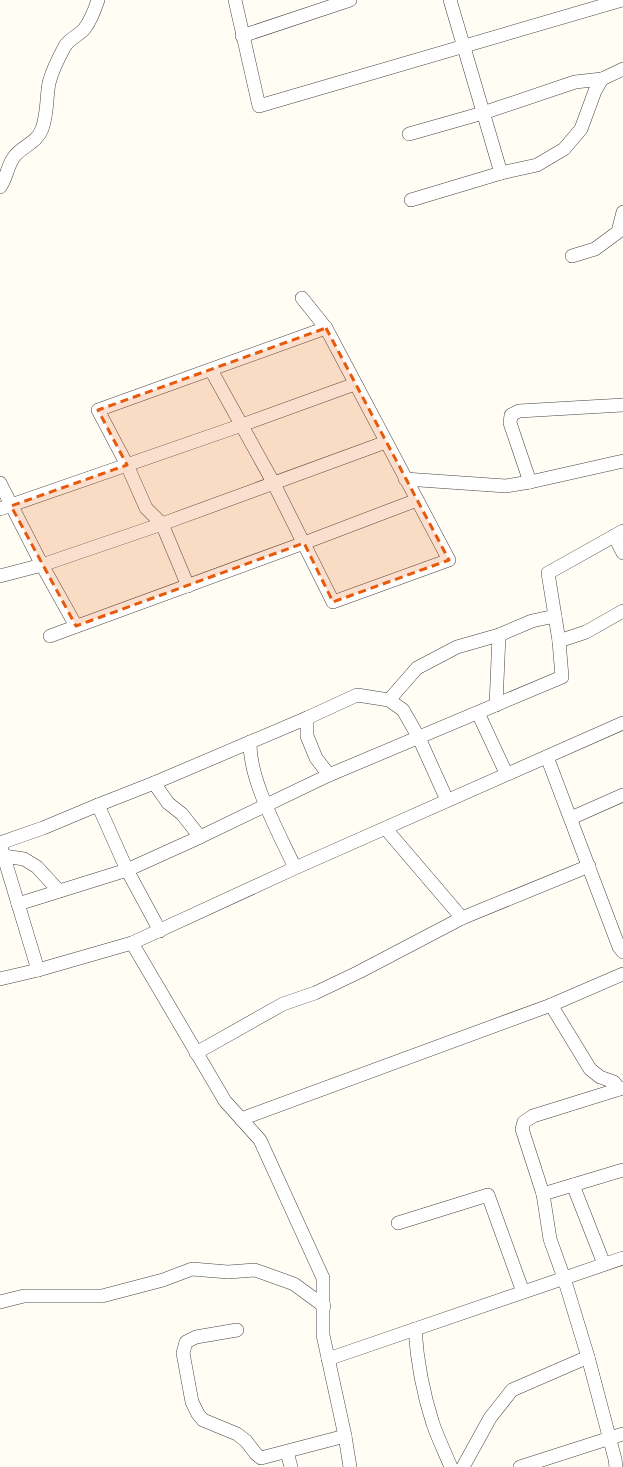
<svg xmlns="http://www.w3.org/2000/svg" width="623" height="1467" viewBox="0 0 623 1467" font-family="'Noto Serif',serif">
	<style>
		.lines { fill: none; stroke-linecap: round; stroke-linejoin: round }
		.minor-casing { stroke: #444; stroke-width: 14 }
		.minor { stroke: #fff; stroke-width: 13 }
		.marked { fill: #e8590c; fill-opacity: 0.2; stroke: #e8590c; stroke-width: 3; stroke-dasharray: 8 5; stroke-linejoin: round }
	</style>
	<rect width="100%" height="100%" fill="#fffdf4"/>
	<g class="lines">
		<defs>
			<g id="minor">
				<polyline points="235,0 259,106 622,0"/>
				<polyline points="450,0 501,173"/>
				<polyline points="242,36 350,0"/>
				<polyline points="409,134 483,113 575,82 602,79"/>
				<path d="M0 187C7 178 7 166 14 157 23 145 36 144 42 129 48 112 46 99 49 83 52 71 59 57 65 46 70 38 80 35 85 28 91 20 95 9 98 0"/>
				<polyline points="411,200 501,173 537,165 564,149 581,129 595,91 602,79 623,69"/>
				<polyline points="572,256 595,249 618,232 623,212"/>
				<polyline points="211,370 273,482 333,602 449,560 326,328 302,298"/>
				<polyline points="405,479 506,486 530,482 623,461"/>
				<polyline points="530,482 510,423 511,415 519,411 623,405"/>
				<polyline points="0,483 42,565 76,626"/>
				<polyline points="0,509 242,425 355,384"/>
				<polyline points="614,536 623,553"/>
				<polyline points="0,576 42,565 162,524 386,442"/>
				<polyline points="188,586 162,524 146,508 127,465 98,410 326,328"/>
				<polyline points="50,636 304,543 417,500"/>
				<polyline points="559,641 586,632 623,611"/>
				<polyline points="389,700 417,668 457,647 499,635 532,621 555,616"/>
				<polyline points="496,705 499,635"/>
				<polyline points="478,713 506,773"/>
				<polyline points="307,718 307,736 316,758 329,775"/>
				<path d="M250 742C249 780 279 833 295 868"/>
				<polyline points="547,757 619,947 623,952"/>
				<polyline points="154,783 168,803 182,814 200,837"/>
				<polyline points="98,805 127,870 160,931"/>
				<polyline points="571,818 623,795"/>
				<polyline points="386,829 462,918"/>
				<polyline points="0,843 43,828 98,805 154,783 307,718 357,695 389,700 403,710 419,738 447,800"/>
				<polyline points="0,844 38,970"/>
				<polyline points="4,856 24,859 37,867 59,891"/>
				<polyline points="18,904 127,870 200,837 329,775 562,677 559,641 548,573 623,531"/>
				<polyline points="132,943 225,1101 260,1140 323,1278 323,1335 345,1436 350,1467"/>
				<polyline points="0,979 38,970 132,943 295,868 623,723"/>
				<polyline points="551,1005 590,1069 600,1077 614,1082 619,1089"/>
				<polyline points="196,1053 283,1004 315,993 359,972 462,918 589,866"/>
				<polyline points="241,1119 551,1005 623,974"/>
				<polyline points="573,1185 604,1264"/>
				<polyline points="543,1194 623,1170"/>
				<polyline points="398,1223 488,1195 523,1292"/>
				<polyline points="0,1302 24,1296 102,1296 163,1280 192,1269 228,1272 255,1270 294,1284 324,1306"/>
				<path d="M415 1329C417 1361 423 1393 433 1424 438 1438 445 1453 451 1467"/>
				<polyline points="237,1330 196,1337 186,1342 183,1353 192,1402 198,1414 203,1420 237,1434 246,1441 256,1454 261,1458 345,1436"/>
				<polyline points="328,1359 623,1258"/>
				<polyline points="287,1452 291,1467"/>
				<polyline points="463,1467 490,1418 512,1390 588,1357"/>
				<polyline points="520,1467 623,1434"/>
				<polyline points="616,1467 615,1459 588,1357 564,1278 550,1239 543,1194 522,1129 524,1122 533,1116 623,1088"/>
			</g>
		</defs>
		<use href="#minor" class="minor-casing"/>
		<use href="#minor" class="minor"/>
	</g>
	<path class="marked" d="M326 328 449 560 333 602 304 543 76 626 11 506 127 465 98 410Z"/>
</svg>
